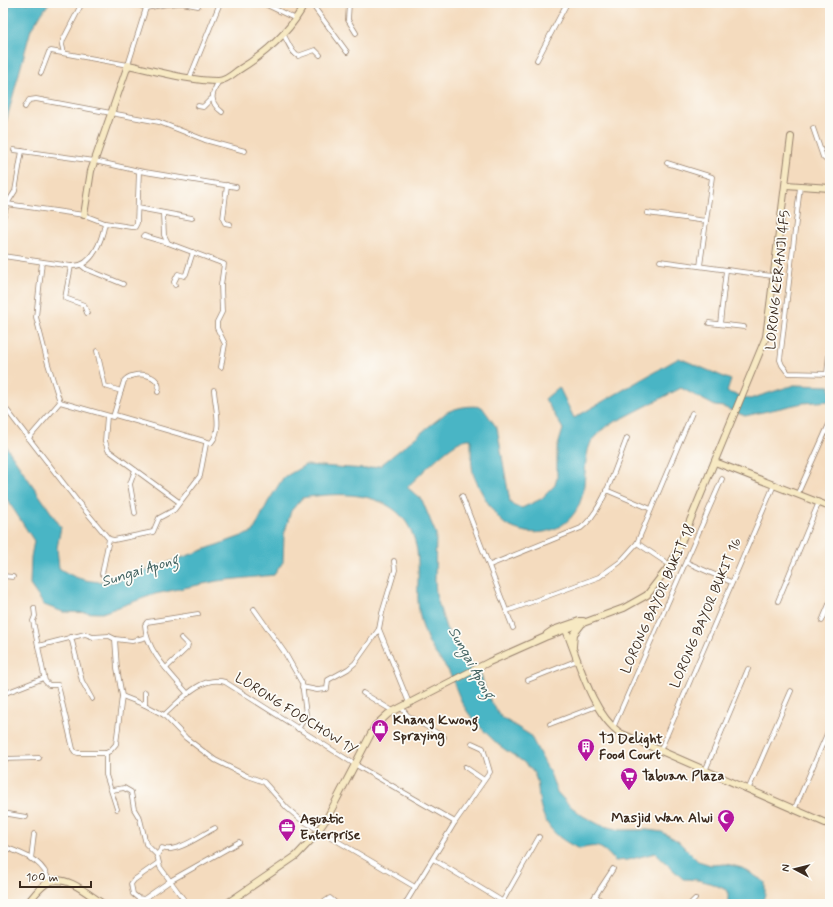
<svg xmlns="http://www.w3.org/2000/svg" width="833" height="907" viewBox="0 0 833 907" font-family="Mynerve,sans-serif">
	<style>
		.water { fill: #49b5c5; stroke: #427072 }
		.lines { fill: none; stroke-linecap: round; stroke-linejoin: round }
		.street-casing { stroke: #98826e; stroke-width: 5.5 }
		.secondary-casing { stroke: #98826e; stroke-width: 8 }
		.street { stroke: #fff; stroke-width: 4 }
		.secondary { stroke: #f7e9c3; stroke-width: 6 }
		.labels { text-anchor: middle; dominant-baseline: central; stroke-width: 3.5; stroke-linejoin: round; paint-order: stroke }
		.street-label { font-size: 14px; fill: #3b2a1e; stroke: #fdfcf7 }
		.poi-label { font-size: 14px; font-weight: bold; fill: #3b2a1e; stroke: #fdfcf7; text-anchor: start }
		.water-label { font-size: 15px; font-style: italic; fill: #416261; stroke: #fdfcf7 }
	</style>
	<rect width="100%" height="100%" fill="#fdfcf7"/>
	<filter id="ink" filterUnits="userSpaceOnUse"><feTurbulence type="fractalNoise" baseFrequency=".025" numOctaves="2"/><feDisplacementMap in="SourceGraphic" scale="8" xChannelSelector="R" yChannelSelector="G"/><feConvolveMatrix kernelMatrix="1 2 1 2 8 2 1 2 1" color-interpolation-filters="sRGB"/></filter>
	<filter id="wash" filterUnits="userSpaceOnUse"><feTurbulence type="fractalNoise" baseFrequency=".012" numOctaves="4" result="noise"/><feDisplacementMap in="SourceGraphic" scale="16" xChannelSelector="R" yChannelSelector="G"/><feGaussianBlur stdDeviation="0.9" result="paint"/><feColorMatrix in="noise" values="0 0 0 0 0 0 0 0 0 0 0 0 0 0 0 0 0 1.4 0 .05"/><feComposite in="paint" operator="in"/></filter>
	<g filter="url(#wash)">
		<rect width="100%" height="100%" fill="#f4dbbe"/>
		<g class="water">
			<polygon points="11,3 49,3 31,29 3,133 3,24"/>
			<path d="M679 358 731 380 727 392 750 399 794 385 830 386V401L803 403 745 416 723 407 715 406 681 388C662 398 644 407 625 417 617 421 607 425 601 431 598 434 593 438 591 442 582 461 588 485 579 505 566 534 531 540 505 524 494 516 477 486 473 473 471 462 471 450 471 439 455 436 420 476 407 487L422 500 436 534 435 580 436 595 446 628 466 658 481 675 487 695 501 717 530 735 550 773 557 792 568 804 583 816 600 825 619 830H647L662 832 678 841 698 861 711 865 727 864 742 868 765 882V895L761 904H728V891C713 883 700 879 683 879L655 853 628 860 615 861C602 846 598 844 580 849 555 838 543 825 539 798 538 789 538 780 533 772 527 763 516 757 507 751 497 745 473 721 467 711 458 698 455 683 448 670 444 664 439 659 435 653 427 642 421 624 419 611 416 591 420 570 417 551 408 492 349 490 302 498L291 511 284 535 283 562 274 575 217 581 155 594 102 613 63 612 44 605 30 585 31 557 34 541 3 493V442L61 527 57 548 59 568C78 581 91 582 114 582L253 532 268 502 283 478 305 465 366 469 381 465 447 412C459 407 469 405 482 407L497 428 510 502 514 506 522 508 541 499 555 485 557 478V449L563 429 545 399 559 387 574 418Z"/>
		</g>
	</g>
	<g filter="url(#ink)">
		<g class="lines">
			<defs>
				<g id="street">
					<polyline points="134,3 146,8 167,4 182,3 198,6"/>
					<polyline points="267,3 267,5 296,19"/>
					<polyline points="311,3 347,52"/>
					<polyline points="349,3 348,20 356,33"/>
					<path d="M283 34C288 41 291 53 298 56L315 50 320 55"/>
					<polyline points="64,53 62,45 63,40 82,3"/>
					<polyline points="537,60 567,3"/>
					<polyline points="41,73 49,52 51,51 128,65 146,8"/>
					<polyline points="190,77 220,3"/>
					<path d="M219 81C211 94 209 102 222 112"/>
					<polyline points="198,106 203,107 211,99"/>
					<polyline points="25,107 29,100 36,99 159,122 205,140 245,151"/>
					<polyline points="813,128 823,157 825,159 830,160"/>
					<polyline points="14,150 95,161 139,171 236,187"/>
					<polyline points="22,151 15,191 7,204 84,215 105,223 131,227 135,227 137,223 139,171"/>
					<polyline points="667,163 712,177 700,266"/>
					<polyline points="227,185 223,219 225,223 230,224"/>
					<polyline points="800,187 780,360 782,365 788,373 830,374"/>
					<polyline points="138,208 192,218"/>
					<polyline points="647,213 706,221"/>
					<polyline points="163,214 164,235 168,243"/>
					<polyline points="3,218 7,204"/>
					<polyline points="144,236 168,243 224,264 221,285 222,312 217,322 217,328 225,344 221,367"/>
					<path d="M3 256 71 266C93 268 102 239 105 223"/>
					<polyline points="660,261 772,276"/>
					<polyline points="42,262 36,317 48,364 60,402"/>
					<polyline points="81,265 86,269 123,284"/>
					<polyline points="71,266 65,298 84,305 87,313"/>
					<polyline points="175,285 174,282 178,274 184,276 186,274 193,252"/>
					<polyline points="709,323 744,327"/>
					<polyline points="720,324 726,270"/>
					<polyline points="97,351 105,386 121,391"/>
					<polyline points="827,374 830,343"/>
					<path d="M60 402 113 417 124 381C132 370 164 373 158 392"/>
					<polyline points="3,405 78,502 109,539 114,540 153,532 159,518 174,510 200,476 206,444"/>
					<path d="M115 415 211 443C223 430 215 407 214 390"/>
					<polyline points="107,416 105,441 108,450 179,502"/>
					<polyline points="28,439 60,402"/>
					<polyline points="135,470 130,484 135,513"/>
					<polyline points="606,490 651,509"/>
					<polyline points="798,493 830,422"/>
					<polyline points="462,496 513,628"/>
					<polyline points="637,543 670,565"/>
					<polyline points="686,562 731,582"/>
					<path d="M490 565 581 528C604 510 616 465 627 438"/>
					<polyline points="102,574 109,539"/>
					<polyline points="3,576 13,577"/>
					<polyline points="778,601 819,502"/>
					<polyline points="34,608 35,616 33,621 45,681 49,685 58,685 73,749 75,752 78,753 106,753"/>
					<polyline points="254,609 285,653 302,683 306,714 303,721 298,729"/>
					<polyline points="507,611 599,577 620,562 637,543 692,413"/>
					<polyline points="822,621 830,602"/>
					<polyline points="379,629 409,703"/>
					<polyline points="71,637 82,681 92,699"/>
					<polyline points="115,639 117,668 122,696 145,705 164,715 186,738 215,760 247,776 264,782 287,808 300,819 415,887"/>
					<polyline points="38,646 85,634 93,637 109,636 115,639 132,641 147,637"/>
					<polyline points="166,668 187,648 188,645 181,638"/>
					<polyline points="528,680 578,660"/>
					<polyline points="302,687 317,690 327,689 328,680 348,669 355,663 379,629 382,613 395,570 394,561"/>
					<polyline points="363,693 393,711"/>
					<polyline points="3,694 44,678"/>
					<path d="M188 694C172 675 146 651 145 625L147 622 198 614"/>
					<polyline points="145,705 145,692"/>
					<polyline points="401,707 407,715 444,737"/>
					<path d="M164 715C181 700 201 675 225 682L356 765 455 822"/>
					<polyline points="550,724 597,706"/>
					<polyline points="613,728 722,479"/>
					<polyline points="660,751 774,485"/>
					<polyline points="3,759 39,758"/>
					<polyline points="465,767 484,780"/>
					<polyline points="705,771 748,669"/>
					<polyline points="112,790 124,788 131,792 134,809 140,819 146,844 157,855 160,867 187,904"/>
					<polyline points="748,790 791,691"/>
					<polyline points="117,809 106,775 106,753 110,751 116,744 122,696"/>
					<polyline points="794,810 830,727"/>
					<polyline points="3,813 26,817"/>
					<path d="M3 846C23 855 44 859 49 882"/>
					<path d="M157 855 162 848C176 854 201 835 215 828"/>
					<polyline points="31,859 34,834"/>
					<polyline points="433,859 502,901"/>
					<polyline points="158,863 134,880 131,884 133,894 138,898 144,899 170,881 239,842"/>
					<polyline points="595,896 606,904"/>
					<polyline points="321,904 330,898 337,904"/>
					<polyline points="405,904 455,822 490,772 483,748 472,743"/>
					<polyline points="501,904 539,837"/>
					<polyline points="590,904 613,869"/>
					<polyline points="690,904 695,899"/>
				</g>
				<g id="secondary">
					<polyline points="786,185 830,188"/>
					<path d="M84 215 91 171 128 65C156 71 190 81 218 81 225 81 232 75 237 71 265 54 290 33 305 3"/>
					<polyline points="715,462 830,507"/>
					<path d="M566 630C579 662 592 713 620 733L830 825"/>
					<polyline points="547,634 553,630 579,621 583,621"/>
					<polyline points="573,646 574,634 581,625"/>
					<path d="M27 904C33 897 40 886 49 882 67 874 89 895 103 904"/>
					<polyline points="226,904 296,856 313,838 327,818 375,726 388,714 489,662 545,637 624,608 647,595 670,565 680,545 766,337 791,137"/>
				</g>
			</defs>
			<use href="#street" class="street-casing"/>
			<use href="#secondary" class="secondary-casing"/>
			<use href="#street" class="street"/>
			<use href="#secondary" class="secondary"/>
		</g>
	</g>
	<defs>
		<symbol id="shop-pin" viewBox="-11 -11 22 30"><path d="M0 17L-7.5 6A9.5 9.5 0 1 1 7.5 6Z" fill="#b5179e" stroke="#fdfcf7"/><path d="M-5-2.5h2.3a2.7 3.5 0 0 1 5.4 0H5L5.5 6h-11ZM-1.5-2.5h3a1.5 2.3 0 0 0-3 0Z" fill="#fff"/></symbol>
		<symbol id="building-pin" viewBox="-11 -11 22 30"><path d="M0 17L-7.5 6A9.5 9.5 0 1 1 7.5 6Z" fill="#b5179e" stroke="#fdfcf7"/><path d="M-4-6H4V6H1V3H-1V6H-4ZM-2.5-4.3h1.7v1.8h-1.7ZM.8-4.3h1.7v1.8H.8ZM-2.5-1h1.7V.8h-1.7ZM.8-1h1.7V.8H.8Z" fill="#fff"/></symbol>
		<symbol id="supermarket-pin" viewBox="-11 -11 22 30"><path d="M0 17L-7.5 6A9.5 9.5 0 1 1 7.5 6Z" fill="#b5179e" stroke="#fdfcf7"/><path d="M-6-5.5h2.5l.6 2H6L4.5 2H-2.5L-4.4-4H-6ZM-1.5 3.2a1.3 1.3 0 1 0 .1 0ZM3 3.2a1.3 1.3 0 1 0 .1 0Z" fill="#fff"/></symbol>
		<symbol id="mosque-pin" viewBox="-11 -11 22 30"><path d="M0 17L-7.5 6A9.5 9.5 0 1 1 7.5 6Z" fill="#b5179e" stroke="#fdfcf7"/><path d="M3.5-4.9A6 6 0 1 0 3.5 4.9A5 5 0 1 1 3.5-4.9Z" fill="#fff"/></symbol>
		<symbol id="office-pin" viewBox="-11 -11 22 30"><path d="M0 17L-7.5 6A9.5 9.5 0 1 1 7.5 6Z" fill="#b5179e" stroke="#fdfcf7"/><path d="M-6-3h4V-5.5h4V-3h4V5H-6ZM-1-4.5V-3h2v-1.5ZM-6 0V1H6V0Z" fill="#fff"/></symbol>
	</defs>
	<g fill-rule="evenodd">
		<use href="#shop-pin" x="370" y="718" width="20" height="27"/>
		<use href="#building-pin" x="576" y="737" width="20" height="27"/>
		<use href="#supermarket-pin" x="619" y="766" width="20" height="27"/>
		<use href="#mosque-pin" x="716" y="808" width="20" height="27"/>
		<use href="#office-pin" x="277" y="817" width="20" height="27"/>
	</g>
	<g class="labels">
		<g class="street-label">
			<text transform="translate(778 280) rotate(-84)">LORONG KERANJI 4F5</text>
			<text transform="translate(658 599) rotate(-66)">LORONG BAYOR BUKIT 18</text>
			<text transform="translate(706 613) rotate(-67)">LORONG BAYOR BUKIT 16</text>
			<text transform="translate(296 714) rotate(32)">LORONG FOOCHOW 1Y</text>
		</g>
		<g class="poi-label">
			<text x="393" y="720">Khang Kwong<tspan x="393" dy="16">Spraying</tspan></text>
			<text x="599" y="739">TJ Delight<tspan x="599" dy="16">Food Court</tspan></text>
			<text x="642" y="776">Tabuan Plaza</text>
			<text x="713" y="818" text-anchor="end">Masjid Wan Alwi</text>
			<text x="300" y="819">Aquatic<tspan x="300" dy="16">Enterprise</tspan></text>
		</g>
		<g class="water-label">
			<text transform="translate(140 571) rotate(-17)">Sungai Apong</text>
			<text transform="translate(471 663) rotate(61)">Sungai Apong</text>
		</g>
	</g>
	<rect width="833" height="907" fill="none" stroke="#fdfcf7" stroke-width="16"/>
	<g transform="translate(795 869) rotate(277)" stroke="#fdfcf7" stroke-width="3" paint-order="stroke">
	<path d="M0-3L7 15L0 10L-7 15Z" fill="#3b2a1e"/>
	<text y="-6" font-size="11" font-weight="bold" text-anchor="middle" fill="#3b2a1e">N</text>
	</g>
	<path d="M20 881v6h71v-6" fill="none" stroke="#3b2a1e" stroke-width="2"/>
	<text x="26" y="881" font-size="12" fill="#3b2a1e" stroke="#fdfcf7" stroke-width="3" paint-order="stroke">100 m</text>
</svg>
